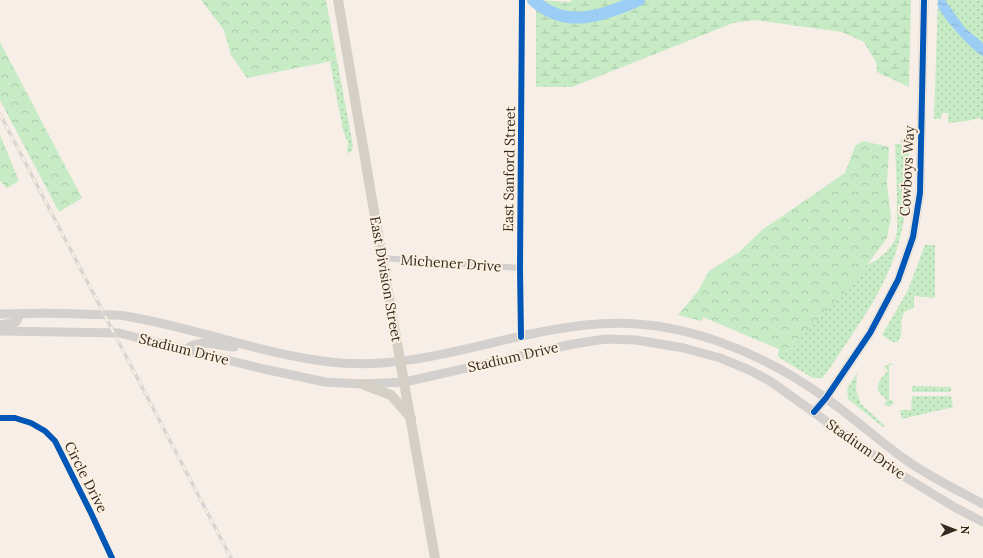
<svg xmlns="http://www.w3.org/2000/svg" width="983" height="558" viewBox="0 0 983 558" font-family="Lora,serif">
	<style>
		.grass { fill: url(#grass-dots) }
		.forest { fill: url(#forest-crowns) }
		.wetland { fill: url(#wetland-marsh) }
		.water { fill: url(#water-ripples) }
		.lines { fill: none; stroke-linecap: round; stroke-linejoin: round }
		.river { stroke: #9ccdf5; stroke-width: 12 }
		.street { stroke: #d4d0cd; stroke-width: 6 }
		.secondary { stroke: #d4d0cd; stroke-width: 9 }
		.primary { stroke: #d5d0c6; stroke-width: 10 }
		.rail-casing { stroke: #d8d5d2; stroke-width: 3.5 }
		.rail { stroke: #fdf0e1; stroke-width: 2; stroke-dasharray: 6; stroke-linecap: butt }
		.cycleway-casing { stroke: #fdf0e1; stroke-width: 8 }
		.cycleway { stroke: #0057b8; stroke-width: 6 }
		.labels { text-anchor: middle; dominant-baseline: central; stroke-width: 4; stroke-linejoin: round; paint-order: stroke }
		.street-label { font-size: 14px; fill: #332b21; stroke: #fdf0e1 }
	</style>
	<defs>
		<pattern id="grass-dots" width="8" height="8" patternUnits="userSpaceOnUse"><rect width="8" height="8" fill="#c6ebc5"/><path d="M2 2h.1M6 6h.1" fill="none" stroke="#abcaa9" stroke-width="1.8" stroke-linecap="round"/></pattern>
		<pattern id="forest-crowns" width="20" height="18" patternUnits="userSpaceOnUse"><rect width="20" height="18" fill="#c6ebc5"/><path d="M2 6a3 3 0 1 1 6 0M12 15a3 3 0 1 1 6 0" fill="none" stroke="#abcaa9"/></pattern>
		<pattern id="wetland-marsh" width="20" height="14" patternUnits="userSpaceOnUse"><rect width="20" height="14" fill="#c6ebc5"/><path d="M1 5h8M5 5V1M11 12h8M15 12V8" fill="none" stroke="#abcaa9"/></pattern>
		<pattern id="water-ripples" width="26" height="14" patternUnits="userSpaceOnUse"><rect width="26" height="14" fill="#9ccdf5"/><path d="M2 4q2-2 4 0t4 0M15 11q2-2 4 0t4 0" fill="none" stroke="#87b0d2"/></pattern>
	</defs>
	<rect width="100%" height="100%" fill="#f7efe7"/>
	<g class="grass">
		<polygon points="938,0 983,0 983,121 980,118 967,121 948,123 948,113 942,113 941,119 934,119"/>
		<polygon points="337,60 353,146 351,152 347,153 348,143 343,130 330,62"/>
		<path d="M900 139 907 140 909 142C910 189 906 236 885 279 870 311 846 343 828 371L822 378H813L778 357 779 349 787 351 790 350 868 264C879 261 892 248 896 237 898 228 897 218 897 209 897 187 896 166 895 144H902Z"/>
		<path d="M925 245H935V298L914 296V308C892 312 908 333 897 342H892L882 335 908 290Z"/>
		<path d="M890 363 894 365H889V400L894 401 892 405 889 407 884 404 887 400C873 389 876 383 888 371L884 367Z"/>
		<polygon points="857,373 856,390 861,404 885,426 883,427 848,399 847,389"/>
		<polygon points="912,386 951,387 951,392 912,392"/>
		<polygon points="912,396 951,396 953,407 902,419 900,410 911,410"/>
	</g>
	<g class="forest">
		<polygon points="201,0 326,0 337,60 247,78 231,55 224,30"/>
		<polygon points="0,42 82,198 59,212 0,100"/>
		<polygon points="0,135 19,181 7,188 0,181"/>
		<polygon points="863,141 889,147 887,184 891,217 887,238 858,277 790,350 783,351 703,317 702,321 678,315 698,291 709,271 738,253 762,230 845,173 855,146"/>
	</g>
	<polygon class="wetland" points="536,0 569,2 573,0 911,0 909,87 877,72 876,62 864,42 842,32 754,20 733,23 572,87 536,87"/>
	<path class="water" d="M938 0H945L965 28 983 43V56C974 53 941 16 938 6 937 4 938 2 938 0Z"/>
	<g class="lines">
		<path class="river" d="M533 0C566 30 603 16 639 0"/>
		<g class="street">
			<polyline points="382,258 520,268"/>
			<polyline points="521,337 520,268 522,0"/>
			<polyline points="0,418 15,418 31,423 45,431 55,441 91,513 112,558"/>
		</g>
		<g class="secondary">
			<path d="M0 314C28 313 56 313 84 314 98 315 112 314 125 316 194 327 260 354 330 362 421 373 508 330 598 324 680 318 762 352 827 399 854 418 879 441 906 460 930 477 957 490 983 504"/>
			<polyline points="0,325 16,322 20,314"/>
			<polyline points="0,331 119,333 264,369 325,382 362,384 405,382 573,344 606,339 636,340 684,348 720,358 747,369 770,381 900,474 956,508 983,522"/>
			<path d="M187 349C199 338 220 346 234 347"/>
			<polyline points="814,412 826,398 870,333 898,280 913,237 920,193 924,0"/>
		</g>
		<g class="primary">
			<polyline points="338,0 382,258 435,558"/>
			<polyline points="362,384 391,395 411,418"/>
		</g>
		<defs>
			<polyline id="rail" points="0,114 231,558"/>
		</defs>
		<use href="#rail" class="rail-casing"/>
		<use href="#rail" class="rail"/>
		<defs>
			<g id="cycleway">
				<polyline points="521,337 520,268 522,0"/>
				<polyline points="814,412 826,398 870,333 898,280 913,237 920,193 924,0"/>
				<polyline points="0,418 15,418 31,423 45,431 55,441 91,513 112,558"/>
			</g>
		</defs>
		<use href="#cycleway" class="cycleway-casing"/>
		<use href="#cycleway" class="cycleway"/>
	</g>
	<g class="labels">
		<g class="street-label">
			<text transform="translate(509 169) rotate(-89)">East Sanford Street</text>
			<text transform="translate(907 171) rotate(-87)">Cowboys Way</text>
			<text transform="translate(451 263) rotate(4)">Michener Drive</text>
			<text transform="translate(386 279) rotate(80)">East Division Street</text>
			<text transform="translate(184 349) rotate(14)">Stadium Drive</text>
			<text transform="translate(513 357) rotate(-13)">Stadium Drive</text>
			<text transform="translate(866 449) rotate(35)">Stadium Drive</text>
			<text transform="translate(86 477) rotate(63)">Circle Drive</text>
		</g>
	</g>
	<g transform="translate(955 530) rotate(90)" stroke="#fdf0e1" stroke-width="3" paint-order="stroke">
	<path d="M0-3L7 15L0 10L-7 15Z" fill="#332b21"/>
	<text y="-6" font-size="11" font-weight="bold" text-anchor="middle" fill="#332b21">N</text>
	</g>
</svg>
